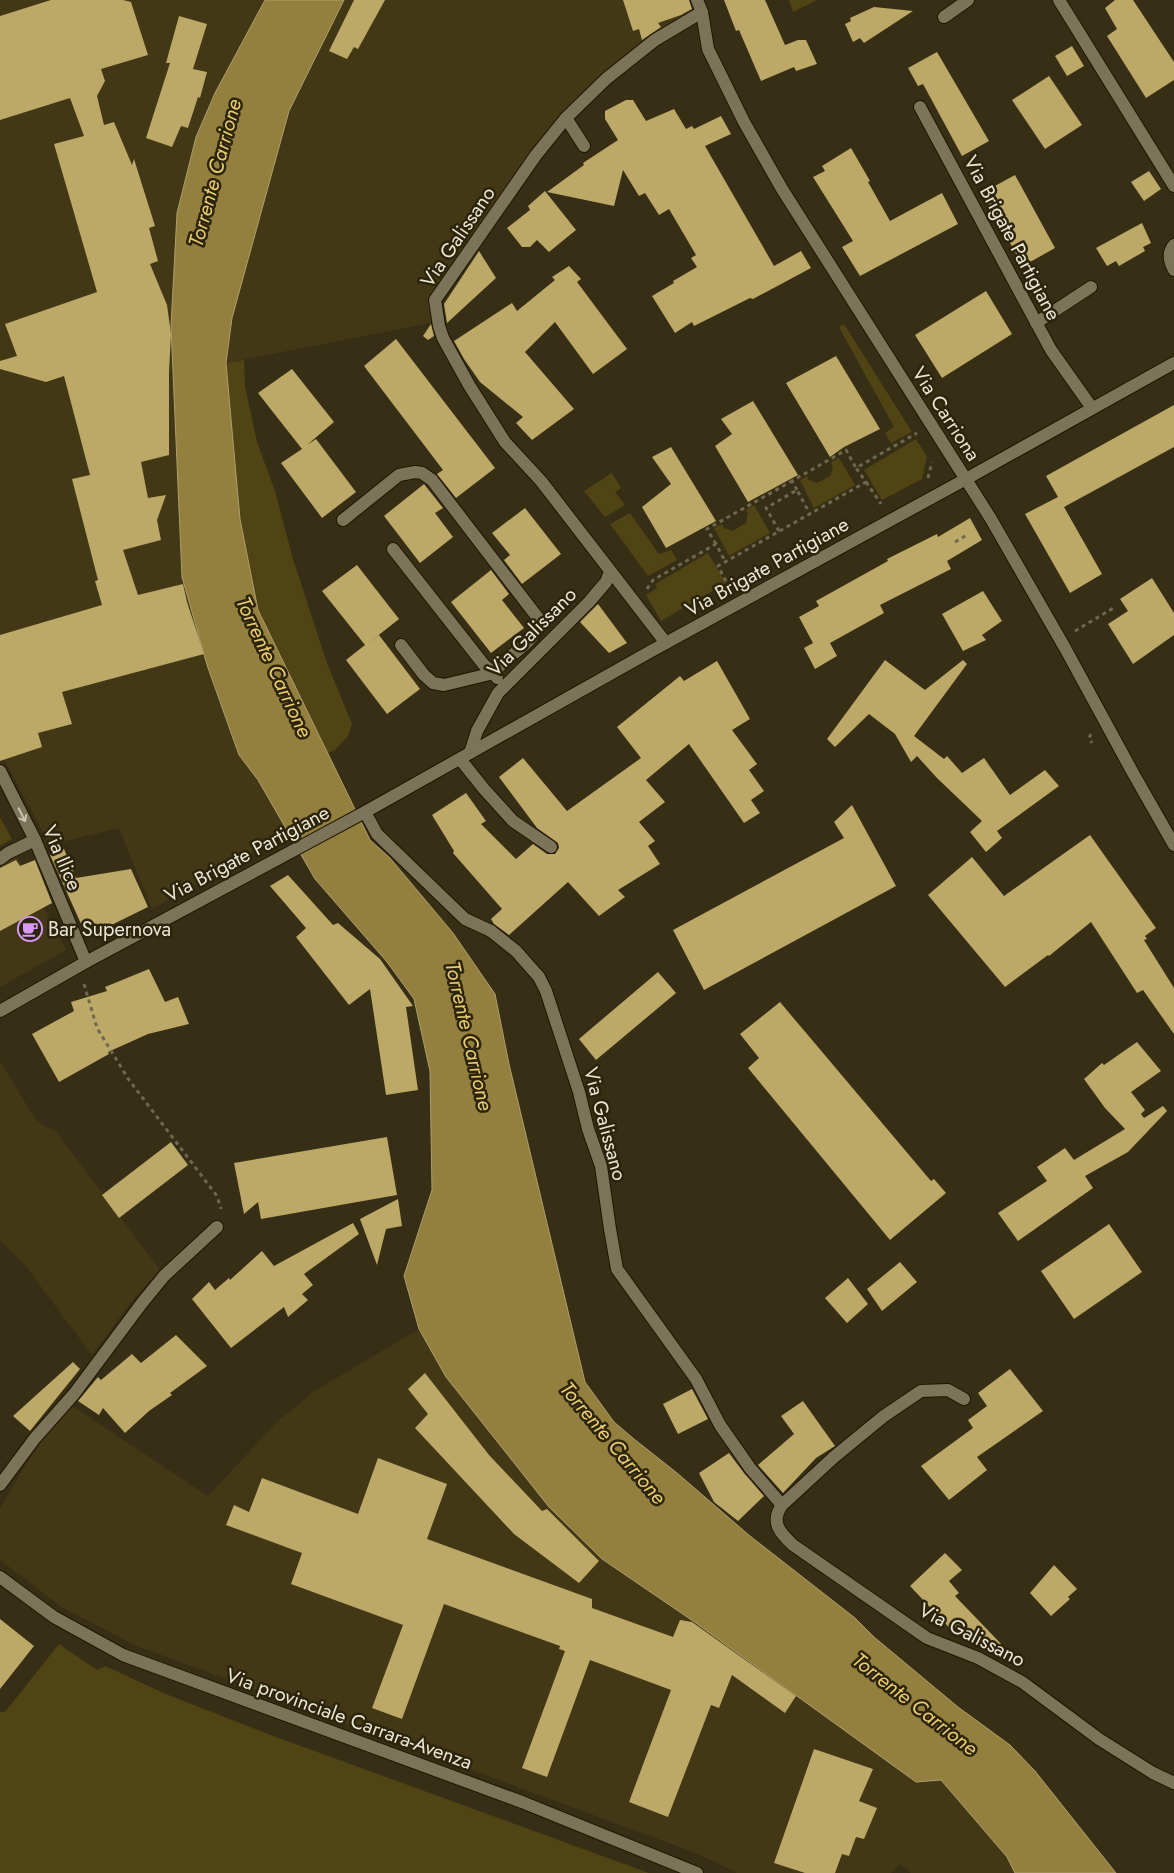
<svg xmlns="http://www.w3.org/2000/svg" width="1174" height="1873" viewBox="0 0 1174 1873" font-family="Jost,sans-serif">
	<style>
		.built { fill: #423816 }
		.green { fill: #504314 }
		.water { fill: #93803f; stroke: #ad9f6c }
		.building { fill: #bca867 }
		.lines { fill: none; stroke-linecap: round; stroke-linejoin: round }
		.service-casing { stroke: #1e1600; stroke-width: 14 }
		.minor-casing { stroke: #1e1600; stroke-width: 14 }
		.secondary-casing { stroke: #1e1600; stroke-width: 14 }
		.path { stroke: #6e6851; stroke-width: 3; stroke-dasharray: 4 4; stroke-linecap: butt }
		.service { stroke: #7c7458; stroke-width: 12 }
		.minor { stroke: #7c7458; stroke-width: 12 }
		.secondary { stroke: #7c7458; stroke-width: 12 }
		.oneway { stroke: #c9c4b0 }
		.labels { text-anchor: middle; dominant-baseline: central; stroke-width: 5; stroke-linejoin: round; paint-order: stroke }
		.street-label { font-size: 20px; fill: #eae6d6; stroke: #2c250b }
		.poi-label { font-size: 20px; fill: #eae6d6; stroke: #2c250b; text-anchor: start }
		.water-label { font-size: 21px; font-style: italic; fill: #e9cc6f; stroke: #2c250b }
	</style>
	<rect width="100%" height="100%" fill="#362f15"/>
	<g class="built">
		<polygon points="0,0 265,0 215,93 196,137 177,213 171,326 182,577 207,665 239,755 258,780 288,833 152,909 119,828 50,845 0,752"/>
		<polygon points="344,0 682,0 685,14 658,31 545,139 433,306 431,323 226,363 232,318 289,111"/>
		<polygon points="14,849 66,950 0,987 0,860"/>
		<polygon points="0,1061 35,1119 46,1127 55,1130 160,1270 134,1298 92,1355 24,1264 0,1240"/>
		<polygon points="419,1329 446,1377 602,1559 693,1621 916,1781 941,1780 1007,1857 1015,1873 911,1873 900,1864 891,1873 737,1873 696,1853 137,1646 63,1608 0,1560 0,1509 21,1472 41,1442 71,1405 208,1496 277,1422 313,1392"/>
	</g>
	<g class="green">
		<polygon points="789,0 817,0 793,12"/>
		<polygon points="844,324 912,432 891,443 885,433 894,427 839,327"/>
		<polygon points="244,360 245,386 257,442 275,491 293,559 327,663 352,724 348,736 335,750 328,753 258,610 240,519 226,363"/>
		<polygon points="916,439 927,457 922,479 882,500 864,470"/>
		<polygon points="839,458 855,485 814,508 800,480 807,476 809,480 817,483 830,476 833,467 831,462"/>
		<polygon points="612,473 621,488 615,492 625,505 605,517 584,491"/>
		<polygon points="754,505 770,533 729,556 714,528 722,524 724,528 732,531 746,523 748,514 746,510"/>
		<polygon points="630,513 659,554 671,550 677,560 648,576 610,524"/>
		<polygon points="708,553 726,583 661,621 646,595 657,588 655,584"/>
		<polygon points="0,817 12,839 0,846"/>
		<polygon points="59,1644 97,1670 105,1666 166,1694 268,1734 649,1873 0,1873 0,1712 5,1712"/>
	</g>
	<polygon class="water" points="265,0 344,0 289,111 232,318 226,363 240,519 258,610 370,840 390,858 453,933 495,994 509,1064 585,1382 614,1422 634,1439 677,1473 750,1536 855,1618 874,1637 958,1707 1010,1745 1035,1771 1116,1873 1015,1873 1007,1857 941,1780 916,1782 693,1621 602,1559 549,1507 446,1377 419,1329 404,1276 432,1190 430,1071 414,999 387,962 315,879 258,780 239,755 207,665 182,577 171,326 177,213 196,137 215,93"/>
	<g class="building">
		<polygon points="51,0 123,0 131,2 148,55 101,69 105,81 97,96 104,125 114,122 132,165 134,159 155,226 149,228 158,261 150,264 167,305 171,334 169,372 169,455 141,462 148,498 166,495 157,520 161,540 123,550 138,595 183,584 187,602 204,654 62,692 72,724 38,733 42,747 0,761 0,635 102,605 95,581 98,580 72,479 90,475 64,376 46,382 0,369 0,361 17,356 5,324 97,292 54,144 84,136 70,98 0,120 0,16"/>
		<polygon points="354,0 385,0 358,49 354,47 347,59 329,51"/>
		<polygon points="623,0 689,0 692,9 681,15 658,23 661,27 642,40 639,29 633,31"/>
		<polygon points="724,0 765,0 785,45 798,40 806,40 817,64 796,71 794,67 761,81 739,30 736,31"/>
		<polygon points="1115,0 1133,0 1174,62 1174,80 1146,98 1107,36 1117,29 1105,8"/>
		<polygon points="874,7 913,11 864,43 860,38 853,42 845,24 851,21 850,18"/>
		<polygon points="179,16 207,24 193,69 207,72 200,98 198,97 188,128 181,126 172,147 146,138 170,63 166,63"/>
		<polygon points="1072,46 1084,66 1067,76 1055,56"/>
		<polygon points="937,52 989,141 962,156 923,84 918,86 908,68"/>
		<polygon points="1049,76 1082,125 1045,149 1012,100"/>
		<polygon points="626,100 633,100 646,121 674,109 686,129 692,126 694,129 721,116 731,134 705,146 762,245 774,266 801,251 811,268 753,299 750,298 694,326 692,322 675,333 652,296 674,283 673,281 697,267 691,258 696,255 669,209 659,215 645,193 639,196 623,170 614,206 547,192 584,165 583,163 618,140 605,119 605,111"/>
		<polygon points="851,148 870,181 868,182 890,221 942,193 958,224 860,276 842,247 853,241 813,177 825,171 822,166"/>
		<polygon points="1149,171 1161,189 1144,201 1131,182"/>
		<polygon points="1015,175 1055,248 1023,266 982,193"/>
		<polygon points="545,191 576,230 549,252 537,240 530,247 522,247 507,228 530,210 528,206"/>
		<polygon points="1142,223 1151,243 1143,247 1145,251 1119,266 1116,261 1107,266 1096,248"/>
		<polygon points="479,251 496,278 447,323 444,304"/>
		<polygon points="569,266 581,279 577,282 627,349 593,374 555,322 525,352 574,409 532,440 516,423 523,417 480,382 464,359 454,341 512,303 517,311 555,280 552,277"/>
		<polygon points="986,291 1012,334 942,378 915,335"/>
		<polygon points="431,324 434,336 428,340 423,336"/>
		<polygon points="396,339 495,468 456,498 437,474 443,470 364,366"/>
		<polygon points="836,356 880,429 844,447 830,457 786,383"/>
		<polygon points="292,369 334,422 307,445 316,439 356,492 322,518 281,463 302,449 258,393"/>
		<polygon points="753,401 798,475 748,502 715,446 732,434 721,419"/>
		<polygon points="1174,405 1174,447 1064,507 1102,574 1070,593 1025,514 1058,497 1046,476"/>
		<polygon points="671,447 716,521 666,548 642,507 671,484 652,457"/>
		<polygon points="424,484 443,508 435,513 453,537 420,563 384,516"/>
		<polygon points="525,508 561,554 522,584 504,560 510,555 492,533"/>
		<polygon points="970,518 982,540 947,561 951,569 880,605 884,613 830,643 837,656 815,669 804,648 813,643 799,617 819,606 816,601 888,561 887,559 937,534 938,537"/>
		<polygon points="357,565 399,619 366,645 379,635 420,689 387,714 346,660 365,645 322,591"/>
		<polygon points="491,570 509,594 502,600 524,628 491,653 451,602"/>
		<polygon points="1152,578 1174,613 1174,635 1133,664 1108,624 1128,611 1120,599"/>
		<polygon points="983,591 1002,621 982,635 986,640 963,651 942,614"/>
		<polygon points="598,604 627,643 609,653 580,622"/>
		<polygon points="885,660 925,690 963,660 967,664 914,736 944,759 947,756 962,773 984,758 1010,795 1045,770 1059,786 997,831 1002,838 986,852 970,832 982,821 937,778 917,756 911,762 895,734 869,714 835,747 827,739"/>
		<polygon points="717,661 750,719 732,730 757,764 749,770 764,791 751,800 760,813 744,823 689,744 646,780 665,802 639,822 655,841 648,846 660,864 618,890 625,897 599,916 568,882 509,935 494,924 491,919 502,909 453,853 454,851 432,815 466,793 486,821 481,824 516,859 533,844 547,854 555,854 559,848 558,843 537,828 499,777 523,758 567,811 641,758 617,727 680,676 684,681"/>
		<polygon points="852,805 896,886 704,990 673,930 844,838 834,822"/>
		<polygon points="1090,835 1156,928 1145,936 1147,939 1144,940 1174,988 1174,1034 1143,990 1137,993 1091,922 1049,956 1048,955 1005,987 928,895 972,857 1004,896"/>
		<polygon points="64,849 76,878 131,869 148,907 87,937 50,855"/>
		<polygon points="16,860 20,866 35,860 52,903 0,931 0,868"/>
		<polygon points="288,875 333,925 338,923 380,959 413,1006 406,1007 418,1090 386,1095 370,989 349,1005 296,937 306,928 270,886"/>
		<polygon points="149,969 165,1002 178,997 189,1024 148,1034 108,1052 109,1054 59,1082 32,1034 74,1011 71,1002 107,991 105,987"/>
		<polygon points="658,972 676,993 596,1060 579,1039"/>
		<polygon points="780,1002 931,1181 934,1179 946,1193 890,1240 748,1068 759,1058 740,1034"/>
		<polygon points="1137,1042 1161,1071 1131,1092 1145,1110 1141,1114 1144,1118 1163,1106 1167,1111 1128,1152 1085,1176 1093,1188 1018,1241 998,1213 1047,1181 1037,1167 1065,1148 1074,1160 1125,1129 1105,1108 1084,1079 1102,1063 1104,1065"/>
		<polygon points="387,1137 397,1195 261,1219 258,1202 244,1214 234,1163"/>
		<polygon points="171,1142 188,1165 119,1218 102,1195"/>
		<polygon points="398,1199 402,1226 386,1229 377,1265 360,1219"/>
		<polygon points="353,1223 359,1234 304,1274 313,1285 302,1294 308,1300 288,1317 284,1307 231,1348 192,1299 209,1282 215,1290 229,1278 230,1280 262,1251 274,1266"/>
		<polygon points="1109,1224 1142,1272 1074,1319 1041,1271"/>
		<polygon points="900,1262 917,1282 882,1311 867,1289"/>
		<polygon points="848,1278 868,1304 847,1323 825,1298"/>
		<polygon points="176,1335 207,1366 170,1393 172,1395 149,1411 125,1433 103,1408 99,1415 78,1401 98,1377 101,1380 132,1354 141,1363"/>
		<polygon points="73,1362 80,1369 30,1431 13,1416"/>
		<polygon points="1010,1369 1043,1411 977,1457 987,1470 949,1500 921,1466 973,1428 968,1420 987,1406 978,1393"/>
		<polygon points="425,1373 489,1455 542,1511 547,1509 599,1561 579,1583 514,1534 415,1428 428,1414 408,1389"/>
		<polygon points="692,1389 708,1419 678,1434 663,1404"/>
		<polygon points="803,1401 835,1446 816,1458 783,1493 758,1465 794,1434 781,1416"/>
		<polygon points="729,1453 744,1473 764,1496 738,1521 714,1502 699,1473"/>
		<polygon points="378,1458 447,1484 427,1539 592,1599 592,1608 673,1637 680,1620 692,1622 796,1696 785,1713 732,1675 719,1708 711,1705 668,1817 629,1802 671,1690 590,1660 547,1777 522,1768 565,1651 559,1649 560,1646 444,1604 402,1719 372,1708 403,1625 291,1584 302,1553 226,1525 234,1505 249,1512 262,1478 358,1514"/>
		<polygon points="945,1553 962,1570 949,1581 959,1593 955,1596 1005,1648 997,1657 963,1630 958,1637 910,1586"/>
		<polygon points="1054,1565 1077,1589 1068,1597 1070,1599 1051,1616 1030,1593"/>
		<polygon points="0,1619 34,1646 0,1689"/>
		<polygon points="814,1749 873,1769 859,1801 877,1808 864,1839 856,1837 849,1856 842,1854 835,1873 805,1873 774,1863"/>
	</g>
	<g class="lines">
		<defs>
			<g id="service">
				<polyline points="1059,0 1174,186"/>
				<polyline points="944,17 968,0"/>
				<polyline points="566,118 584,146"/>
				<path d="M1174 245C1167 253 1169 261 1174 270"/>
				<polyline points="1036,323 1091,287"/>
				<path d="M343 520 399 475 415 472 422 473 432 480 538 618C542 641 505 655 494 673L444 685 433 683 424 675 401 645"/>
				<polyline points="393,549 484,665 494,673 497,678"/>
				<polyline points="470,753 477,731 498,693 589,602 606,582 610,572"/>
				<polyline points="365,812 377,834 465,919 491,931 516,951 539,977 546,991 579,1092 588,1129 601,1166 610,1229 617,1269 696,1379 720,1425 750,1468 782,1505"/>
				<polyline points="0,859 8,853 35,840"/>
				<polyline points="0,1485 35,1438 74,1394 142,1303 164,1276 217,1227"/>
			</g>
			<g id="minor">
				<polyline points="697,0 702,12 708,49 744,122 782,189 991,519 1065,648 1133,773 1174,845"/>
				<polyline points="920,107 1051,350 1092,408"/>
				<polyline points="666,643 541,481 505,442 469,385 443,338 439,326 435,300 536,155 566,118 606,79 655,40 702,12"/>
				<polyline points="460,759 484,789 513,821 551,847"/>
				<polyline points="0,771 35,840 86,962"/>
				<polyline points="0,1011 86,962 365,812 653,650 966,479 1174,363"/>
				<path d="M964 1399 948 1390 921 1391 884 1416 834 1457 782 1505C770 1522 780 1533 793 1545L927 1638 978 1658 1022 1682 1099 1739 1153 1773 1174 1783"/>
			</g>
			<polyline id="secondary" points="0,1577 54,1617 123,1655 522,1802 697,1873"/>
		</defs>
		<use href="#service" class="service-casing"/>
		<use href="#minor" class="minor-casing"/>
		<use href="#secondary" class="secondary-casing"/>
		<g class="path">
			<polyline points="928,478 932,462"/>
			<polyline points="866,482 881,504"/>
			<polyline points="797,490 792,481 846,450 856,468"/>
			<polyline points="779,531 766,508 797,490 810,514"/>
			<polyline points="955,542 967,535"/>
			<polyline points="716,544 707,529 792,481"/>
			<polyline points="725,587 728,585 718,566 866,482 856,468 917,433"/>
			<polyline points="647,589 653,580 716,544 725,561"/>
			<polyline points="1075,631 1115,607"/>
			<polyline points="1091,734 1089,738 1092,743"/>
			<polyline points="84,984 97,1028 129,1080 217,1196 221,1209"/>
		</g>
		<use href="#service" class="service"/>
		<use href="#minor" class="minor"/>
		<use href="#secondary" class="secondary"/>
	</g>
	<defs><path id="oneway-shaft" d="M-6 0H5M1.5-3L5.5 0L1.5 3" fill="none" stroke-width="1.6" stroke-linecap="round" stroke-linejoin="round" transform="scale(1.25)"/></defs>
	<use class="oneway" href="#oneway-shaft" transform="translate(22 815) rotate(63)"/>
	<defs>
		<symbol id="cafe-ring" viewBox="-11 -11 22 22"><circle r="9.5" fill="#2c250b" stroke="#d99af7" stroke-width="1.5"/><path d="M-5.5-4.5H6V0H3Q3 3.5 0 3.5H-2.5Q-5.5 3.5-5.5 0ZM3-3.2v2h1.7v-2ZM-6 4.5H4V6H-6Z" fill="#d99af7"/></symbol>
	</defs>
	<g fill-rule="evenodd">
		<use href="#cafe-ring" x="16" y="915" width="28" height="28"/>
	</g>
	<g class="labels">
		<g class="street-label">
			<text transform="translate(458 237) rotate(-56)">Via Galissano</text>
			<text transform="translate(1012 238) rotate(62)">Via Brigate Partigiane</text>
			<text transform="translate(946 414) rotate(57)">Via Carriona</text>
			<text transform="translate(767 567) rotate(-29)">Via Brigate Partigiane</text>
			<text transform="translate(532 632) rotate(-45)">Via Galissano</text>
			<text transform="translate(247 854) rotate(-28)">Via Brigate Partigiane</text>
			<text transform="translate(62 858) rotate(67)">Via Ilice</text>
			<text transform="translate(605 1124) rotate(75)">Via Galissano</text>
			<text transform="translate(972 1635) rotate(27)">Via Galissano</text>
			<text transform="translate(349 1719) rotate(20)">Via provinciale Carrara-Avenza</text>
		</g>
		<g class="poi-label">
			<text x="48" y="929">Bar Supernova</text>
		</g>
		<g class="water-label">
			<text transform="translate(215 173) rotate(-75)">Torrente Carrione</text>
			<text transform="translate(274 667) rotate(65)">Torrente Carrione</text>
			<text transform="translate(469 1036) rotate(77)">Torrente Carrione</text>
			<text transform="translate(613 1443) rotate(50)">Torrente Carrione</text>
			<text transform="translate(915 1704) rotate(38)">Torrente Carrione</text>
		</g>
	</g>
</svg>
